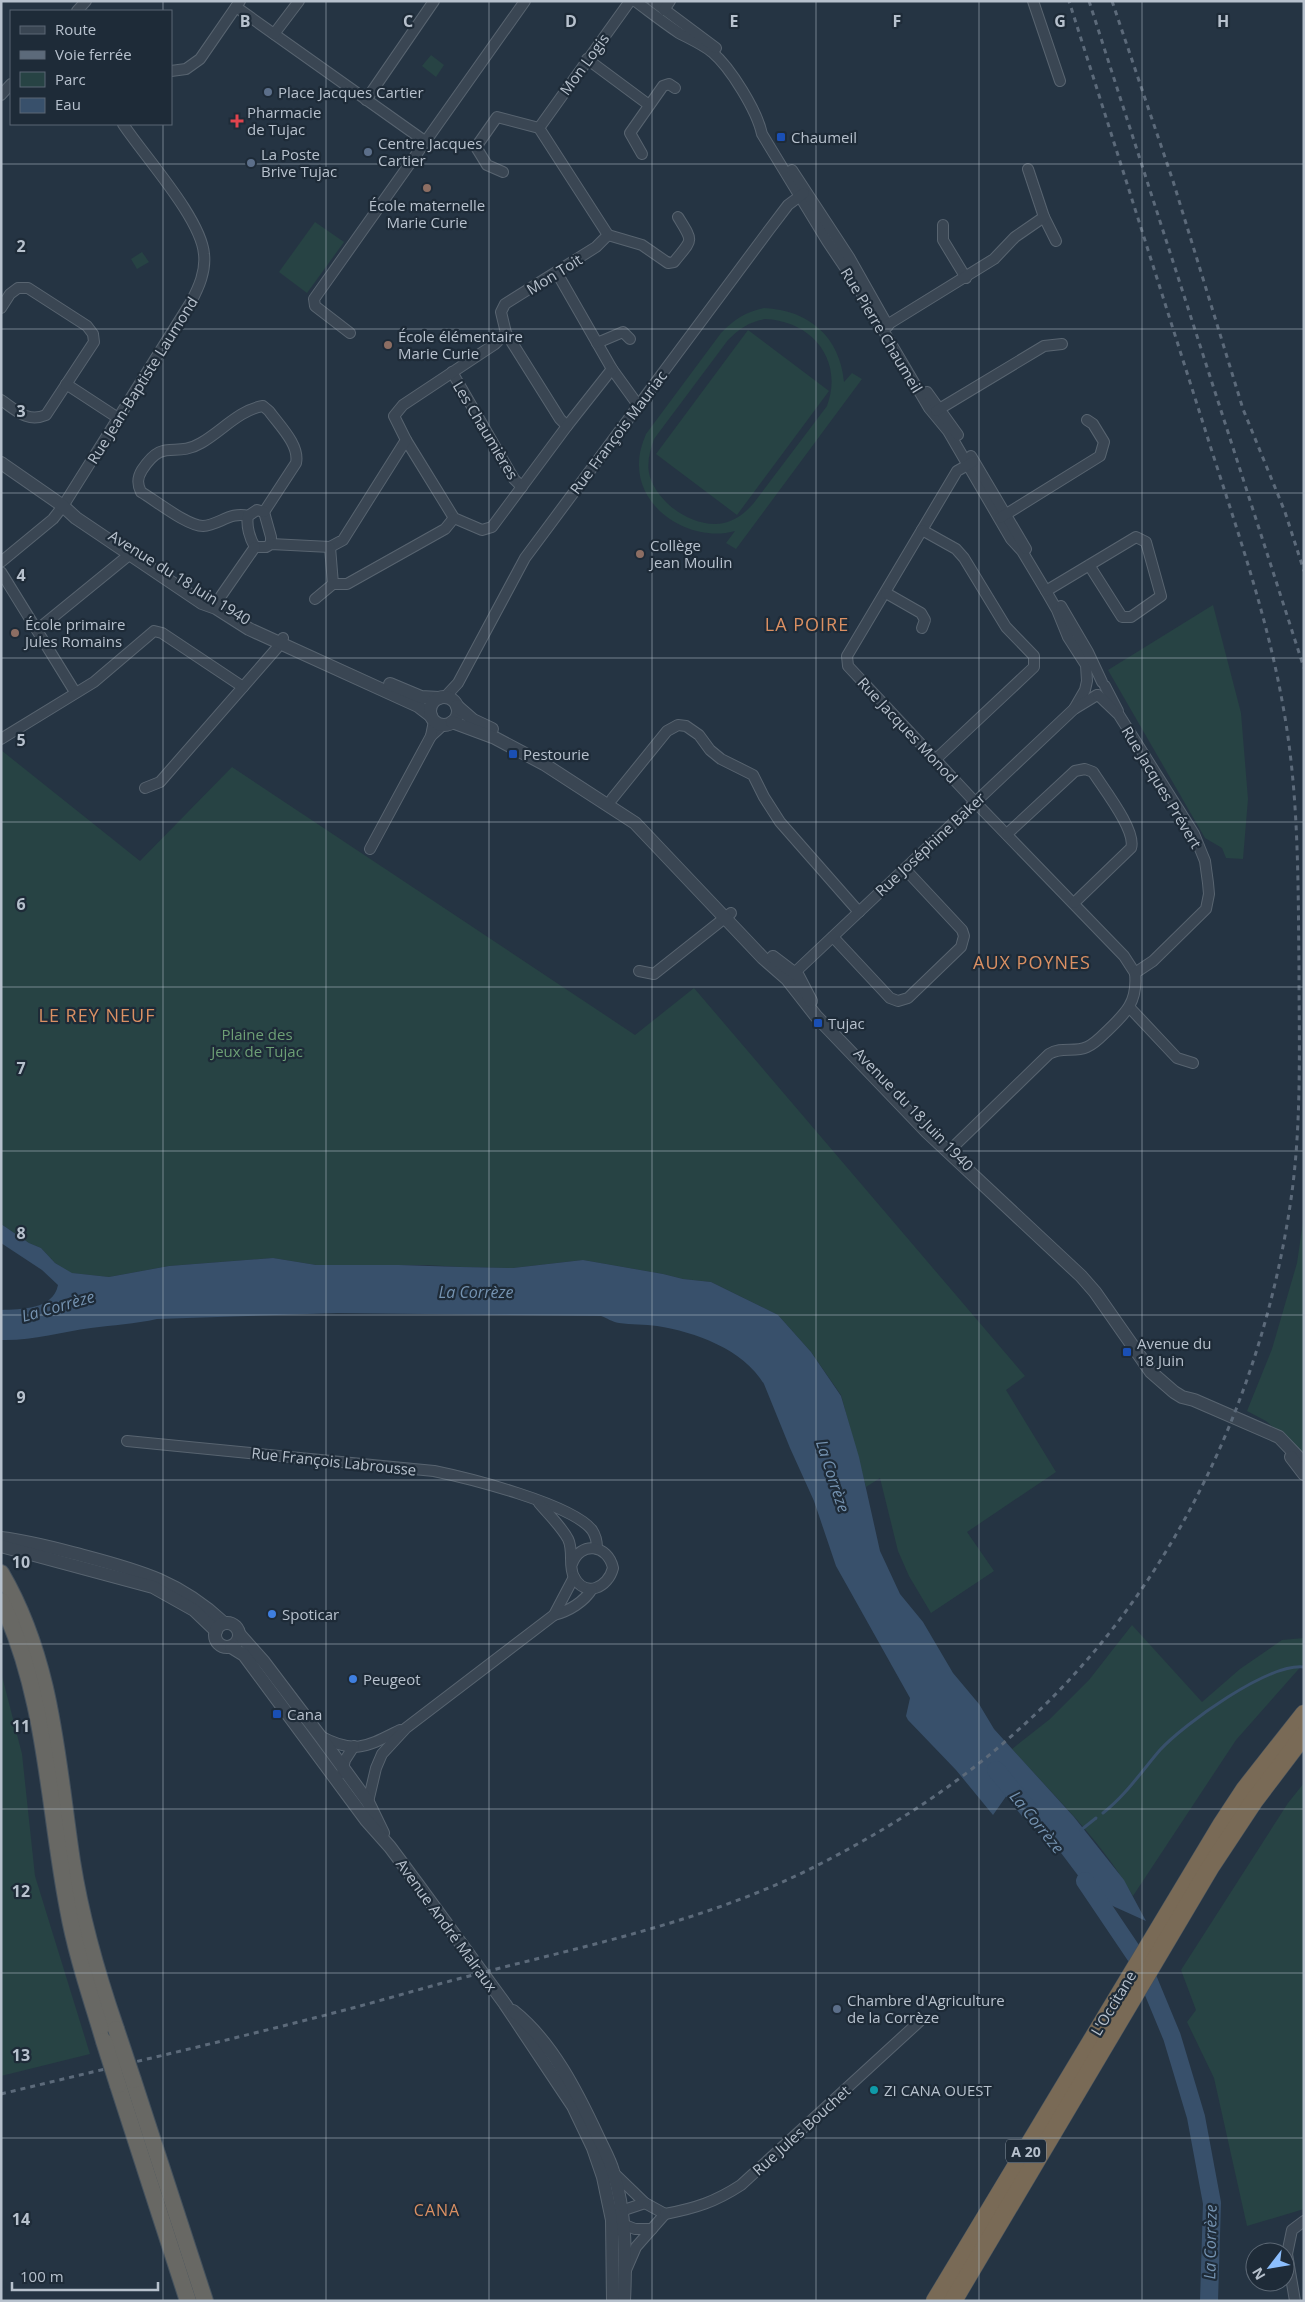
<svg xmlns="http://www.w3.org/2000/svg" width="1305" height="2302" viewBox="0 0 1305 2302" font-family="'Open Sans',sans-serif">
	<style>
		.green { fill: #274344; fill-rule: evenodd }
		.water { fill: #38506b }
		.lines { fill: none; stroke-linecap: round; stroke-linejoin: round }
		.stream { stroke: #38506b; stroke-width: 3 }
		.river { stroke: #38506b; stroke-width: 18 }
		.minor-casing { stroke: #586470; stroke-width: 12 }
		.tertiary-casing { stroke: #586470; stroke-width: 14 }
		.trunk-casing { stroke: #44515d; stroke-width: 18 }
		.motorway-casing { stroke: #44515d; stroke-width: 19 }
		.minor { stroke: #3a4653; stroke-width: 10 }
		.tertiary { stroke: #3a4653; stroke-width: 12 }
		.trunk { stroke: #686864; stroke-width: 16 }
		.motorway { stroke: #796a56; stroke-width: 18 }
		.rail { stroke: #5c6a7a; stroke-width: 3; stroke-dasharray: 5 5; stroke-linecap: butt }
		.trunk-bridge-casing { stroke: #44515d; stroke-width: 18; stroke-linecap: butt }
		.trunk-bridge { stroke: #686864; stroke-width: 16 }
		.grid { fill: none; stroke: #b7c1cd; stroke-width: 1; stroke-opacity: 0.55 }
		.service-dot { fill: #5c6f8a; stroke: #1e2b38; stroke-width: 2 }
		.health-dot { fill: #e0444e; stroke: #1e2b38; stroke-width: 2 }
		.transit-dot { fill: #1a4fb4; stroke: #1e2b38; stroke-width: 2 }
		.education-dot { fill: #8d6e63; stroke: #1e2b38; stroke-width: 2 }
		.shop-dot { fill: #3f7fe0; stroke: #1e2b38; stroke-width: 2 }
		.culture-dot { fill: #0f9aa8; stroke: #1e2b38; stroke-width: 2 }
		.labels { text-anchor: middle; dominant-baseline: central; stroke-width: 4.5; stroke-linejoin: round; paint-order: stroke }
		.shield { fill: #1e2b38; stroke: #8994a0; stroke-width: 1 }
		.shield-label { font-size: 14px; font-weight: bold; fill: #b7c1cd }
		.street-label { font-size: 15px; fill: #b7c1cd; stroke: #1e2b38 }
		.poi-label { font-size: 15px; fill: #b7c1cd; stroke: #1e2b38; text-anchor: start }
		.park-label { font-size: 15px; fill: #6d9f75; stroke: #1e2b38 }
		.water-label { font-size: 16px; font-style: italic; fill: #7593b1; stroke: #1e2b38 }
		.neighbourhood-label { font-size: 16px; letter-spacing: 1px; fill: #db9063; stroke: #1e2b38 }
		.quarter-label { font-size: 18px; letter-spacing: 1px; fill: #db9063; stroke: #1e2b38 }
		.grid-label { font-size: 16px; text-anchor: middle; font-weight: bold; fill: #b7c1cd; stroke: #1e2b38; stroke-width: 4.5; stroke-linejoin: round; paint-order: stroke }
	</style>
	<rect width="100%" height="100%" fill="#253443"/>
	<g class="green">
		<polygon points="431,55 444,65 436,77 422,66"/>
		<polygon points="315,222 344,242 307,293 279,272"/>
		<polygon points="142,252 149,262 137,269 131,259"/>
		<path d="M764 308C809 310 840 337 844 382L852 373 862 379 736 549 726 543 735 531C693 543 638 511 639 464 639 453 642 444 646 434L721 333C735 319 745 312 764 308ZM765 319C812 321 844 360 827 406L753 504C745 513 736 520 724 523 695 529 659 505 650 477 646 464 650 451 654 439L728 340C740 328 749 322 765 319Z"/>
		<polygon points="748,330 829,391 737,515 656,454"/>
		<polygon points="1213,605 1241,713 1248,799 1243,859 1226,858 1222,848 1205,838 1108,670"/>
		<polygon points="1,750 140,861 232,767 635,1035 694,988 1025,1376 1006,1390 1056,1472 967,1532 994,1571 931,1613 909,1576 898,1551 880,1478 866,1487 841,1395 811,1352 778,1315 711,1282 683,1279 663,1274 583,1260 513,1268 461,1267 426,1265 316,1265 273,1258 169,1266 109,1277 71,1273 55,1263 41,1248 29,1243 1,1224"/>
		<polygon points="1304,1215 1304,1455 1266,1421 1247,1411 1272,1349 1297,1263"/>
		<path d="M1132 1625 1202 1702 1240 1669 1282 1640 1304 1638V1663L1236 1740 1133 1896C1102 1841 1054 1796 1012 1749L1050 1719 1089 1680Z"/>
		<polygon points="1,1672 22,1754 35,1876 90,2054 1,2076"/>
		<polygon points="1304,1783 1304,2209 1247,2226 1214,2078 1187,2022 1196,2010 1181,1970 1288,1803"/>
	</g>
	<path class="water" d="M1 1224 29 1243 41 1248 55 1263 72 1273 109 1277 169 1266 273 1258 316 1265H399L461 1267 513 1268 583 1260 663 1274 683 1279 711 1282 778 1315 811 1352 841 1396 859 1457 880 1551 900 1594 923 1622 953 1673 979 1704 994 1729 1074 1817 1124 1880 1146 1921 1095 1898 1012 1788 993 1815 956 1770 908 1720 906 1716 910 1698 836 1566 814 1501 790 1448 764 1384C743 1349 695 1332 657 1326 645 1324 631 1325 619 1323 612 1322 607 1318 601 1316L338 1313 157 1319C135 1324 113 1325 91 1328 61 1332 31 1341 1 1340V1310C21 1309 53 1310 58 1285L42 1270 1 1243Z"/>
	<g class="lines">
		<g class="stream">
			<path d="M1103 1813C1126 1795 1141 1772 1160 1750 1184 1724 1268 1663 1304 1667"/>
			<polyline points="1081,1830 1096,1818"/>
		</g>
		<g class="river">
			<polyline points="996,1770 1032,1814"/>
			<polyline points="1085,1881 1143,1967 1172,2037 1196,2117 1212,2203 1209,2301"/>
		</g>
		<defs>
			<g id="minor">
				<path d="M635 1C650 12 664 23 679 33 690 39 702 44 712 52 731 68 757 111 762 134L827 241 856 284 929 408 948 431 1011 539 1022 551 1046 591 1057 610 1068 637 1086 665 1087 681 1085 690 1074 709"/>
				<polyline points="653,1 716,48"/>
				<polyline points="1033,1 1060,81"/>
				<polyline points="236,7 426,142"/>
				<polyline points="664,10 670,1"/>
				<polyline points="77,11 86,1"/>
				<polyline points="274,34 299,1"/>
				<polyline points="587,59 649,105"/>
				<polyline points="171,71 186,69 200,59 240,1"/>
				<polyline points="1,95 11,84"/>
				<polyline points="366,100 434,1"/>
				<polyline points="539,128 630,1"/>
				<polyline points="642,154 630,133 663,86 669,84 675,88"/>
				<polyline points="792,170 849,257 888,326"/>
				<polyline points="1044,217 1056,241"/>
				<polyline points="943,225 943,240 966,278"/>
				<path d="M608 235 642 245 668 263 674 262C693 238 694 243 678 217"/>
				<polyline points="557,273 612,369 638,405"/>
				<path d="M1 308 10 294 18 288H28L87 326 93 334 94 342 46 415C27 423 16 410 1 400"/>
				<polyline points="887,325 994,259 1015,237 1044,217 1028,169"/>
				<polyline points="350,333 315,306 314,299 525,1"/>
				<polyline points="506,333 560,419 567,426"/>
				<polyline points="597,343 623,332 630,339"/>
				<polyline points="452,372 514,479 522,487"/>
				<polyline points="66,384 118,418"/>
				<polyline points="927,392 958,435"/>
				<polyline points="936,411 1044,346 1062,344"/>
				<polyline points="406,440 454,518 482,530 492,527 567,426 612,369"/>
				<polyline points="971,456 1026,549"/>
				<polyline points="973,462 957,471 847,656 848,666 975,802 1124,956 1135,973"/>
				<polyline points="264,512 271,537 271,544"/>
				<path d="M248 516C231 511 219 525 203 526 187 526 155 500 141 492 137 484 137 478 142 470 164 436 174 459 201 443 222 431 239 410 263 406L269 411C279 425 300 445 296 463L264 512"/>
				<polyline points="1000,518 1100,456 1104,442 1093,424 1087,420"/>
				<polyline points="922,530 956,549 964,558 1006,627 1034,656 1034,667 936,759"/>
				<polyline points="255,547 266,547 271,544 330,547 343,540 406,440 394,416 403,405 495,344 506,333 501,312 505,304 596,247 608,235 539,128 497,117 476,147 487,165 503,172"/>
				<path d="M255 547C250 539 246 526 248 516L257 510 264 512"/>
				<polyline points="330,547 333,584"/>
				<path d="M1 562 53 519 63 506 191 302C199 287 206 271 204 254 201 218 144 156 123 124"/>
				<polyline points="1,572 75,692"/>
				<polyline points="1046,591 1136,537 1146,542 1161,596 1131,617 1122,617 1089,565"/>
				<polyline points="886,593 921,613 925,620 922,628"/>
				<polyline points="315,599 333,584 347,584 445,529 454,518"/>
				<polyline points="1061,606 1088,652 1102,682"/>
				<polyline points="216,608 221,596 255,547"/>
				<polyline points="37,630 129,555"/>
				<polyline points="1105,686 1118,711"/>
				<polyline points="445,697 458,683 525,558 769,230 788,205 804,193"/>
				<polyline points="431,736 443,725"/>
				<polyline points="1,739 94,682 154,631 162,633 243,687"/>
				<polyline points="145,788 160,782 277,648 283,638"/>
				<polyline points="612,799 667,731 678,725 686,726 699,735 710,750 721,759 753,775 764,797 780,822 859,912"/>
				<path d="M1007 834 1075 771 1085 769 1093 772C1103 788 1137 831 1131 848L1074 903"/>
				<polyline points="370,849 431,736 434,721"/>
				<polyline points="833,937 890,998 898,1001 908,998 961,947 964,936 962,930 905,869"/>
				<polyline points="639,971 654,974 731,913"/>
				<polyline points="790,977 1074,709 1097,695"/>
				<polyline points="1130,1008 1177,1058 1193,1063"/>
				<path d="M948 1152 1049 1054C1062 1046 1074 1053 1087 1047 1094 1044 1100 1038 1105 1033 1125 1014 1138 1003 1135 973L1153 961 1206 909 1209 894 1208 883 1205 861 1194 834 1119 715 1098 695"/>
				<path d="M127 1441 434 1471C468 1478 572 1504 592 1530 596 1536 597 1541 597 1548"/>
				<path d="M539 1503C549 1515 561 1526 568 1539 574 1551 568 1566 574 1577 585 1598 608 1588 613 1568 608 1544 580 1541 572 1564"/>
				<path d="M554 1615C569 1611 584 1602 592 1589"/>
				<path d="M320 1736C355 1755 368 1746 400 1730"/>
				<polyline points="342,1773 345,1760 354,1746"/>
				<polyline points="368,1802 376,1768 382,1754 406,1728 554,1615 574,1577"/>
				<polyline points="615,2174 645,2203 665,2214 636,2247 626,2270"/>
				<polyline points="645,2203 627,2209 612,2220 635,2229 652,2229"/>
				<path d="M665 2214C696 2208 715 2202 741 2185L921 2020"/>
				<polyline points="1295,2301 1287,2254 1292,2230 1304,2221"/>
			</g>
			<g id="tertiary">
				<polyline points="1,463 63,506 76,518 202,603 216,608 249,629 418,706 431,716"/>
				<polyline points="390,684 421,697 439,698"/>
				<circle cx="444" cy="711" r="14"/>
				<polyline points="457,706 473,720 492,729"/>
				<polyline points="452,722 495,738 544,764 635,823 763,958 787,979 816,1016 927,1132 1081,1276 1095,1292 1151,1372 1174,1392 1182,1397 1194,1400 1279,1437 1304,1463"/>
				<polyline points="773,957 798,976 811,1001"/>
				<polyline points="1291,1457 1304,1474"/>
				<path d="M1 1538C29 1541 57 1549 84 1556 141 1571 180 1582 224 1623"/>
				<polyline points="1,1546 153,1587 194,1610 216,1631"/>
				<circle cx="227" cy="1635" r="12"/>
				<polyline points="240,1635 264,1662 320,1736 368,1802 383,1833"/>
				<polyline points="231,1647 244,1655 366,1820 390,1847 419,1886 505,2004 573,2106 593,2148 603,2177 612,2220 613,2301"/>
				<path d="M513 2011C552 2042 577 2092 598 2137 603 2148 610 2160 613 2171 626 2212 626 2259 624 2301"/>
			</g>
			<g id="trunk">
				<path d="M1 1573C53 1662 57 1762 72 1861 81 1918 97 1974 116 2029"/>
				<path d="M1 1601C47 1697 48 1806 68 1909 76 1954 91 1997 104 2041"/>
				<polyline points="133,2080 205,2301"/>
				<polyline points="118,2085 188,2301"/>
			</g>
			<g id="motorway">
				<polyline points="935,2301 1222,1824 1245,1789 1304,1714"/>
				<polyline points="953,2301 1211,1866 1254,1801 1304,1735"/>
			</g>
		</defs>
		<use href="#minor" class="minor-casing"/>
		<use href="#tertiary" class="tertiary-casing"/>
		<use href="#trunk" class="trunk-casing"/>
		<use href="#motorway" class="motorway-casing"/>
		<use href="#minor" class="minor"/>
		<use href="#tertiary" class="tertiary"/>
		<use href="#trunk" class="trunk"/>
		<use href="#motorway" class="motorway"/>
		<g class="rail">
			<polyline points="1089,1 1304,668"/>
			<polyline points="1112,1 1173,181 1243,409 1285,512 1304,571"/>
			<path d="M1 2094C116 2066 231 2040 345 2010 387 1999 430 1986 473 1975 592 1944 712 1920 822 1863 892 1827 959 1784 1017 1731 1168 1597 1260 1404 1290 1206 1302 1128 1299 1049 1299 970 1298 882 1299 793 1283 706 1266 609 1232 516 1203 423 1158 282 1114 142 1069 1"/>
		</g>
		<defs>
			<g id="trunk-bridge">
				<polyline points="116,2029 133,2080"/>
				<polyline points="104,2041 118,2085"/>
			</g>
		</defs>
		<use href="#trunk-bridge" class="trunk-bridge-casing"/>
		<use href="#trunk-bridge" class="trunk-bridge"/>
	</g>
	<path class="grid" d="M163 1V11M326 1V2301M489 1V2301M652 1V2301M816 1V2301M979 1V2301M1142 1V2301M163 124V2301M1 164H1304M1 329H1304M1 493H1304M1 658H1304M1 822H1304M1 987H1304M1 1151H1304M1 1315H1304M1 1480H1304M1 1644H1304M1 1809H1304M1 1973H1304M1 2138H1304"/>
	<g class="service-dot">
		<circle cx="268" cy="92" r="5"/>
		<circle cx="368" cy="152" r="5"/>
		<circle cx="251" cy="163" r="5"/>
		<circle cx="837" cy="2009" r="5"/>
	</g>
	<path class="health-dot" d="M234.5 113.5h5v5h5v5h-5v5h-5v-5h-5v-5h5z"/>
	<g class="transit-dot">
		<rect x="776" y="132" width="10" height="10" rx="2.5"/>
		<rect x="508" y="749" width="10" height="10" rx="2.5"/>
		<rect x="813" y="1018" width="10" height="10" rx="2.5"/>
		<rect x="1122" y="1347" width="10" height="10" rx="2.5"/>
		<rect x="272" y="1709" width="10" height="10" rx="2.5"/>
	</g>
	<g class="education-dot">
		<circle cx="427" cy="188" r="5"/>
		<circle cx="388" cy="345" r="5"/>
		<circle cx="640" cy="554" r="5"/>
		<circle cx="15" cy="633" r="5"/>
	</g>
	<g class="shop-dot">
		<circle cx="272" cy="1614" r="5"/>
		<circle cx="353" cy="1679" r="5"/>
	</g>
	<circle class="culture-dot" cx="874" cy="2090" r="5"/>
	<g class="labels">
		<rect class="shield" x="1006" y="2139.5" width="40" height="23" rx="4"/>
		<g class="shield-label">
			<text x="1026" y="2151">A 20</text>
		</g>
		<g class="street-label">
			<text transform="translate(584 64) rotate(-54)">Mon Logis</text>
			<text transform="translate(554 274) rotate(-32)">Mon Toit</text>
			<text transform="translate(882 330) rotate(59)">Rue Pierre Chaumeil</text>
			<text transform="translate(142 380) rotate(-58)">Rue Jean-Baptiste Laumond</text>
			<text transform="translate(486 430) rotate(59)">Les Chaumières</text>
			<text transform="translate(618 432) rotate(-53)">Rue François Mauriac</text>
			<text transform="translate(180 577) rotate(32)">Avenue du 18 Juin 1940</text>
			<text transform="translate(908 730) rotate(47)">Rue Jacques Monod</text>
			<text transform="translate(1162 787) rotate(59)">Rue Jacques Prévert</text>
			<text transform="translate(930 844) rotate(-43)">Rue Joséphine Baker</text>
			<text transform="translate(914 1109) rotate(46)">Avenue du 18 Juin 1940</text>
			<text transform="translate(334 1461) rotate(6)">Rue François Labrousse</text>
			<text transform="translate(447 1925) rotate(54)">Avenue André Malraux</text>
			<text transform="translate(1113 2003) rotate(-59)">L'Occitane</text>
			<text transform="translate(801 2130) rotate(-42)">Rue Jules Bouchet</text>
		</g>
		<g class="poi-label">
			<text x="278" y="92">Place Jacques Cartier</text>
			<text x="247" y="112">Pharmacie<tspan x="247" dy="17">de Tujac</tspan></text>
			<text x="791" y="137">Chaumeil</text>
			<text x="378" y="143">Centre Jacques<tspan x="378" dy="17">Cartier</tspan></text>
			<text x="261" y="154">La Poste<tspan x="261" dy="17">Brive Tujac</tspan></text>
			<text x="427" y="205" text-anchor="middle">École maternelle<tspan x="427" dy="17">Marie Curie</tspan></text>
			<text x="398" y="336">École élémentaire<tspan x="398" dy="17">Marie Curie</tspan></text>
			<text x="650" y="545">Collège<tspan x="650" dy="17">Jean Moulin</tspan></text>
			<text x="25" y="624">École primaire<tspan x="25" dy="17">Jules Romains</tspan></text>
			<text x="523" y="754">Pestourie</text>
			<text x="828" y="1023">Tujac</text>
			<text x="1137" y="1343">Avenue du<tspan x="1137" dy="17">18 Juin</tspan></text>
			<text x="282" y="1614">Spoticar</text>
			<text x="363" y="1679">Peugeot</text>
			<text x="287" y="1714">Cana</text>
			<text x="847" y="2000">Chambre d'Agriculture<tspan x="847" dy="17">de la Corrèze</tspan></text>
			<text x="884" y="2090">ZI CANA OUEST</text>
		</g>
		<g class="park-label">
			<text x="257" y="1034">Plaine des<tspan x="257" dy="17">Jeux de Tujac</tspan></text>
		</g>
		<g class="water-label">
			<text x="476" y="1292">La Corrèze</text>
			<text transform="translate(58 1306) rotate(-16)">La Corrèze</text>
			<text transform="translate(833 1476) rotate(72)">La Corrèze</text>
			<text transform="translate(1037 1822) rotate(51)">La Corrèze</text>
			<text transform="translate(1210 2242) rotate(-89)">La Corrèze</text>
		</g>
		<g class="neighbourhood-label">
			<text x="437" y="2210">CANA</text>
		</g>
		<g class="quarter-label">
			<text x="807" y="624">LA POIRE</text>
			<text x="1032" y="962">AUX POYNES</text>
			<text x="97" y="1015">LE REY NEUF</text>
		</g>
	</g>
	<g class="grid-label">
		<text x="245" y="27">B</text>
		<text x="408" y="27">C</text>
		<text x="571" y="27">D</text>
		<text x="734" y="27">E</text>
		<text x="897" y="27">F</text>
		<text x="1060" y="27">G</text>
		<text x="1223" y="27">H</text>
		<text x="21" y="252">2</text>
		<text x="21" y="417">3</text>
		<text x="21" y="581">4</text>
		<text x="21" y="746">5</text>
		<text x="21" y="910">6</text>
		<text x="21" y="1074">7</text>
		<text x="21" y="1239">8</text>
		<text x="21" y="1403">9</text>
		<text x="21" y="1568">10</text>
		<text x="21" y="1732">11</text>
		<text x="21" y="1897">12</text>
		<text x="21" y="2061">13</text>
		<text x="21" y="2225">14</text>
	</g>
	<rect width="1305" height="2302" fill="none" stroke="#b7c1cd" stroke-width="5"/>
	<rect x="10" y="10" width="162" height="115" fill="#1e2b38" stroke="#5b6774"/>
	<rect x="20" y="26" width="25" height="8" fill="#3a4653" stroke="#5b6774"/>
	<text x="55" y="35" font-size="15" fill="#b7c1cd">Route</text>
	<rect x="20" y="51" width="25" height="8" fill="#5c6a7a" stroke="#5b6774"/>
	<text x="55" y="60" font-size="15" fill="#b7c1cd">Voie ferrée</text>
	<rect x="20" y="72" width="25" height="15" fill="#274344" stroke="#5b6774"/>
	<text x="55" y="85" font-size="15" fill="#b7c1cd">Parc</text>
	<rect x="20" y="98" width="25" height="15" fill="#38506b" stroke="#5b6774"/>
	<text x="55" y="110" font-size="15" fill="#b7c1cd">Eau</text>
	<g transform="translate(1270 2267) rotate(239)"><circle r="24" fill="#1e2b38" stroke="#5b6774"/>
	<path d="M0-4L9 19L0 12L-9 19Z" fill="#8bbefd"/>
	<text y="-8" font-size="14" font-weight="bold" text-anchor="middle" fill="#b7c1cd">N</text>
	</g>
	<path d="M12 2282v8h146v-8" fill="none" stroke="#b7c1cd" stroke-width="2.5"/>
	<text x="20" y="2282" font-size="15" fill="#b7c1cd" stroke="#1e2b38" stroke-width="4" paint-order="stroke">100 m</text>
</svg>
